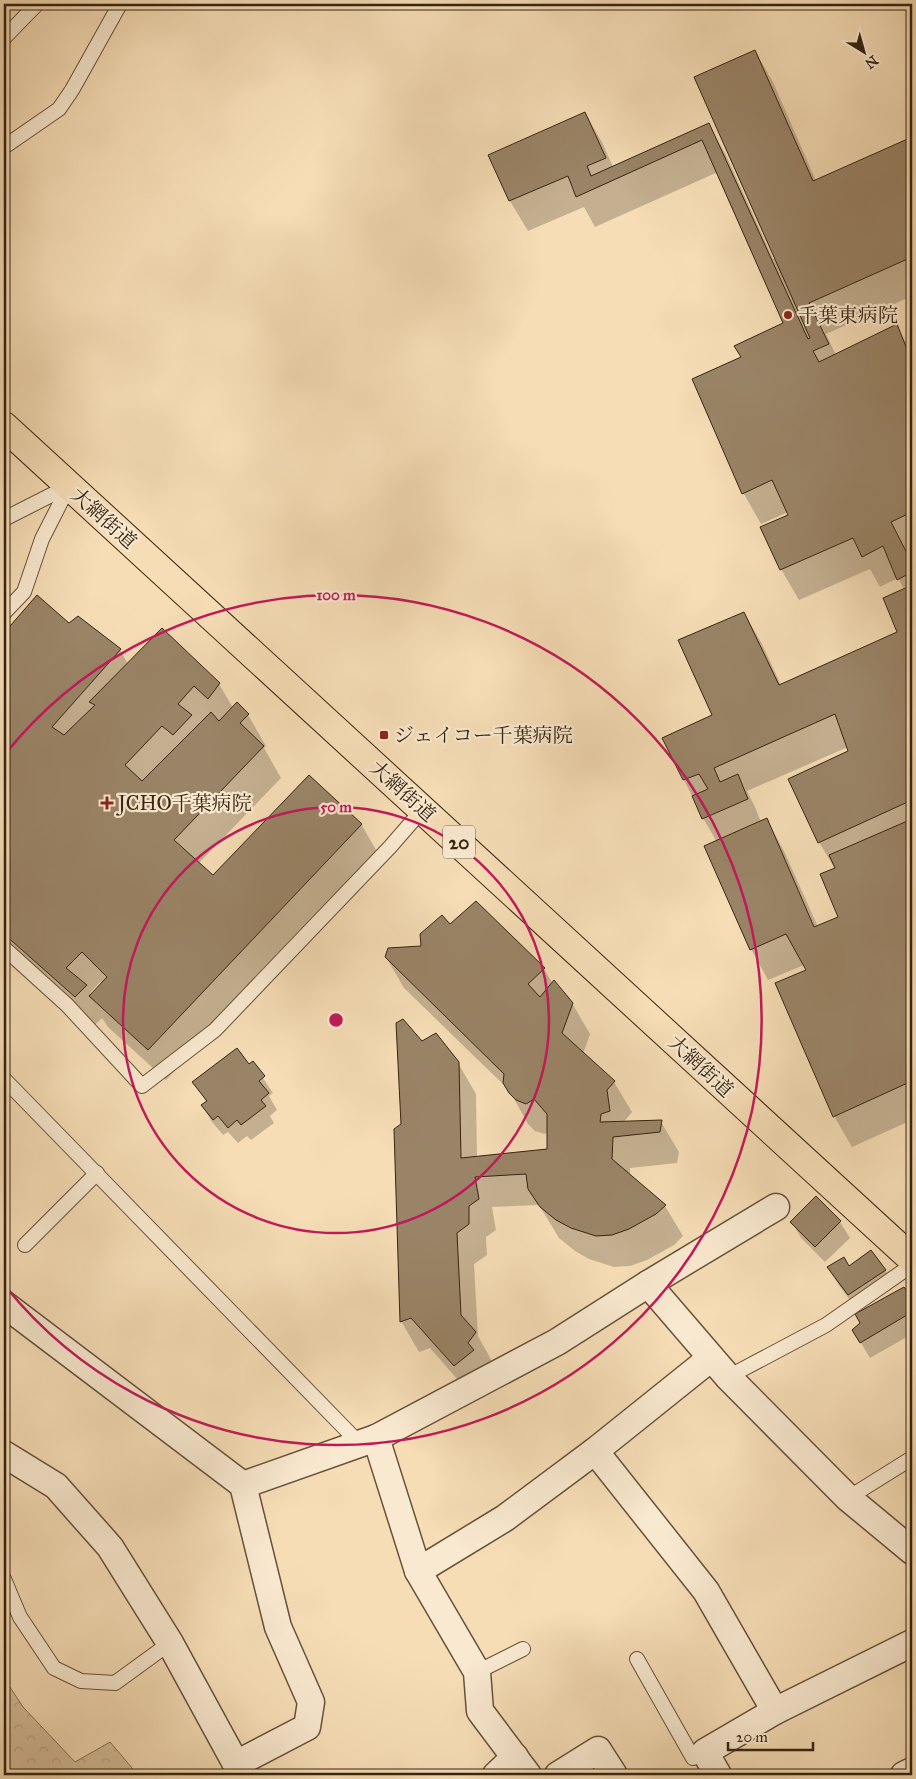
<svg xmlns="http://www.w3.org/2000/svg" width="916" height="1779" viewBox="0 0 916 1779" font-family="'IM FELL Great Primer','Noto Serif JP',serif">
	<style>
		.forest { fill: url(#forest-crowns); stroke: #867156 }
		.shadow { fill: #0003; fill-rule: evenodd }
		.building { fill: #9a8467; stroke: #362411 }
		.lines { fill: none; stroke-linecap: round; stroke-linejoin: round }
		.lane-casing { stroke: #66523a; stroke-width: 16 }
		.street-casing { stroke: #66523a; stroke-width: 29 }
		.primary-casing { stroke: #362411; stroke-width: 30 }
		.lane { stroke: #f9e9d0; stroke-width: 14 }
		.street { stroke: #f9e9d0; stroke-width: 26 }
		.primary { stroke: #f6ddb6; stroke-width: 28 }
		.ring { fill: none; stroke: #c2185b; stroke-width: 2.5 }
		.poi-dot { fill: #8f2418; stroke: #f9e9d0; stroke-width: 2 }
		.labels { text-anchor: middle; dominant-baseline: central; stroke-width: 4.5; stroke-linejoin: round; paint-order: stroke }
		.shield { fill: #f9e9d0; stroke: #705f4a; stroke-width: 1 }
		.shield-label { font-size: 19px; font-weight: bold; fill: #362411 }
		.poi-label { font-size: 20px; fill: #362411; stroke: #f9e9d0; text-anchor: start }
		.street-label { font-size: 20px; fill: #362411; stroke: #f9e9d0 }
		.centre { fill: #c2185b; stroke: #f9e9d0; stroke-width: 2.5 }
		.ring-label { font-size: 15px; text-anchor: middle; font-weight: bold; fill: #c2185b; stroke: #f9e9d0; stroke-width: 4.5; stroke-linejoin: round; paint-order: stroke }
	</style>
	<defs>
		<pattern id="forest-crowns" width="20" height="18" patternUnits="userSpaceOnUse" patternTransform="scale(1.25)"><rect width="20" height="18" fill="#d5be9a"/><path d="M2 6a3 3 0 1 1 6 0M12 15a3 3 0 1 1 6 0" fill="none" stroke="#b7a384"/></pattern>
	</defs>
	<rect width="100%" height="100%" fill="#f6ddb6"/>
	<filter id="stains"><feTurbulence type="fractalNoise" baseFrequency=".004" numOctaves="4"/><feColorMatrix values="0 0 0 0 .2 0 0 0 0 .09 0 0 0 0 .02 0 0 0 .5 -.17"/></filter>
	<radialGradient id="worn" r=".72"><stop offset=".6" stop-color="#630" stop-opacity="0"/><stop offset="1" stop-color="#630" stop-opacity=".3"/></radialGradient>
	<polygon class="forest" points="4,1678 23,1707 75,1762 110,1742 138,1775 4,1775"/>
	<g class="shadow">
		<path d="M755 51 773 82 816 181 912 138V296L826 334 836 355 896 325 912 353V551L908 553 912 561V1120L852 1147 834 1116 807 971 804 965 768 980 751 949 717 842 703 818 663 738 713 715 744 613 762 644 781 685 899 633 904 589 898 578 880 587 870 569 799 600 781 569 789 515 788 512 761 524 744 494 694 380 743 358 784 324 718 172 595 227 584 207 528 231 510 201 489 156 585 113 603 144 613 167 708 124 726 155 773 259 776 258ZM848 747 850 751 819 842 835 869 840 918 818 927 784 851 767 820 761 822 755 807 747 791Z"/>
		<path d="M38 597 69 625 78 618 120 650 128 664 162 630 219 684 233 708 237 704 248 715 266 746 264 748 281 778 198 864 213 877 361 824 379 855 166 1080 108 1027 102 1018 93 1027 4 948V634ZM100 982 102 984 91 995 90 993Z"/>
		<polygon points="450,925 544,969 553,984 572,1003 590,1034 583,1054 614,1082 632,1112 623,1123 661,1122 679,1152 677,1163 630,1168 630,1176 665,1206 683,1236 674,1245 647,1260 630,1266 614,1267 589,1259 575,1251 559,1238 539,1205 492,1207 496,1230 486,1237 487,1255 474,1264 478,1336 493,1363 472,1396 430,1348 419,1352 401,1321 402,1124 422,1043 458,1063 476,1094 477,1157 549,1150 549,1132 545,1134 535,1131 528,1124 509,1090 404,988 386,957 422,947"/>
		<polygon points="253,1063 273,1093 269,1096 277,1110 270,1116 274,1123 251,1140 247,1136 238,1143 228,1132 223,1135 212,1122 203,1106 207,1103 194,1083 248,1066"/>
		<polygon points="792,1222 840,1222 850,1238 825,1262 801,1238"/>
		<polygon points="849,1267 885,1270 895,1286 858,1311 838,1284 828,1268"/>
		<polygon points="904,1289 912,1300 912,1334 870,1358 853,1330"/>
	</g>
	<g class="building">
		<polygon points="755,50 813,181 912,137 912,257 809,303 829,344 813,351 819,362 897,324 912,362 912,512 891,522 912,563 912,572 897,580 883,546 862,557 853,538 780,570 760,527 788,515 772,480 742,494 692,379 741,357 734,346 783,323 702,140 576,197 568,176 509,201 488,155 585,112 606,158 587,166 591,176 709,123 808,339 810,338 694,77"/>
		<polygon points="912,585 912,800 818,843 788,779 848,751 835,714 714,768 720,782 738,774 748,799 702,819 692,796 708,789 699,774 683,780 662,738 712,715 678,640 744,612 779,685 897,632 883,598"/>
		<polygon points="37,595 69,623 78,616 121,649 52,727 64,735 95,705 89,702 162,628 220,683 208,699 194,686 178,704 192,715 173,735 162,726 125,765 142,781 211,712 219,721 237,702 249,714 240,723 264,746 174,840 213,875 309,775 362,824 148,1050 89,996 107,977 82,952 66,968 87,985 75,997 4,934 4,633"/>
		<polygon points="767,818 814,927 838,917 820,874 835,868 829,855 912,819 912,1081 833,1117 775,983 806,970 786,934 750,950 704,846"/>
		<polygon points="476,901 545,968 528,984 540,997 554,980 573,1003 562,1033 615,1081 607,1090 610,1111 601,1114 600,1122 662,1120 660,1132 613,1137 612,1159 666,1205 656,1214 629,1229 612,1235 596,1236 571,1228 556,1220 540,1207 528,1189 526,1174 475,1177 479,1199 469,1206 469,1224 457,1233 461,1315 476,1332 468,1343 474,1350 454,1366 411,1318 400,1322 394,1129 401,1124 396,1023 403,1019 422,1041 436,1033 459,1062 461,1158 547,1149 547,1114 534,1099 526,1104 516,1100 509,1093 503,1083 504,1074 385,957 388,948 421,946 420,934 442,915 450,924"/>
		<polygon points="237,1048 249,1064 253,1061 265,1076 259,1081 269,1093 261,1100 266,1106 241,1125 237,1120 228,1128 218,1116 213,1120 201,1105 207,1101 192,1082"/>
		<polygon points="816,1196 841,1221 815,1247 790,1222"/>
		<polygon points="871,1250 886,1270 848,1295 827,1267 844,1257 849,1266"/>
		<polygon points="904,1287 912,1298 912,1312 860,1343 852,1330 860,1323 855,1314"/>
	</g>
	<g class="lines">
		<defs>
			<g id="lane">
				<polyline points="4,38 37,4"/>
				<polyline points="4,147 59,109 72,90 120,4"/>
				<polyline points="4,519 69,486"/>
				<polyline points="4,613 24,592 42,539 69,486"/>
				<polyline points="4,948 67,1005 142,1086 215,1030 390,847 423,809"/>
				<polyline points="4,1079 360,1444"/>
				<polyline points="25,1245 97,1173"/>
				<polyline points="728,1377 826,1325 912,1265"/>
				<polyline points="848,1498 912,1458"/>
				<polyline points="4,1579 20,1617 54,1668 81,1681 115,1683 170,1643"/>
				<polyline points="637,1659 693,1758 705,1752"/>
				<polyline points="477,1672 523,1649"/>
			</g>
			<g id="street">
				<polyline points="648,1284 728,1377 848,1498 912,1551"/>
				<polyline points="4,1304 243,1485 278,1627 311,1702 307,1727 236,1764"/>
				<polyline points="376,1438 418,1571 477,1672 480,1711 528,1775"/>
				<polyline points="595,1451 706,1591 775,1711"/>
				<polyline points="4,1454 56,1486 110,1547 170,1643 242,1775"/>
				<polyline points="243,1485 376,1438 557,1342 648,1284 776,1207"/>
				<polyline points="418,1571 505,1518 595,1451 711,1358"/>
				<polyline points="496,1775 515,1757"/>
				<polyline points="558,1775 598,1750 614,1775"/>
				<polyline points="718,1775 705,1752 775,1711 912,1643"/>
				<polyline points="904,1775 912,1771"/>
			</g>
			<polyline id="primary" points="4,426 912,1259"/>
		</defs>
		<use href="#lane" class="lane-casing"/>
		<use href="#street" class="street-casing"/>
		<use href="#primary" class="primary-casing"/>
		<use href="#lane" class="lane"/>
		<use href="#street" class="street"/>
		<use href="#primary" class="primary"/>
	</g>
	<g class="ring">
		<circle cx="336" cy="1020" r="213"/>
		<path d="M6 753A425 425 0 1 1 6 1287"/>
	</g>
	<g class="poi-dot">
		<circle cx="788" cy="315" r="5"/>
		<rect x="379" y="730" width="10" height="10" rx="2.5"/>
		<path d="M104.5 795.5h5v5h5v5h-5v5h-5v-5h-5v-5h5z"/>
	</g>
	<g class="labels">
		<rect class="shield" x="443" y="825.5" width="32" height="33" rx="4"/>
		<g class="shield-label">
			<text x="459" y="842">20</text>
		</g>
		<g class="poi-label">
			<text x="798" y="315">千葉東病院</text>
			<text x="394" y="735">ジェイコー千葉病院</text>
			<text x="118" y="803">JCHO千葉病院</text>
		</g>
		<g class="street-label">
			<text transform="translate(104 518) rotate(42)">大網街道</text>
			<text transform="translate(403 791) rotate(42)">大網街道</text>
			<text transform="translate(701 1066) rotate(43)">大網街道</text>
		</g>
	</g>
	<circle cx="336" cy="1020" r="8" class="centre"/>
	<g class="ring-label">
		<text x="336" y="600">100 m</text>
		<text x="336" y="812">50 m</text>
	</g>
	<rect width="916" height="1779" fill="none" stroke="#f6ddb6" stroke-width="20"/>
	<rect x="5" y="5" width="906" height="1769" fill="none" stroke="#362411" stroke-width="2.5"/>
	<rect x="10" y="10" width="896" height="1759" fill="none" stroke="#362411"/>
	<g transform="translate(864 52) rotate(143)" stroke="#f9e9d0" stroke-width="4" paint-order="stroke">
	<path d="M0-4L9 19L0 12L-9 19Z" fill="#362411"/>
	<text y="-8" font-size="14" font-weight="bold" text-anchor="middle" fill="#362411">N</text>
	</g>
	<path d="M728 1742v8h85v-8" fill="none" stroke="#362411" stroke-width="2.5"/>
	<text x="736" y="1742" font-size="15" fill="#362411" stroke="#f9e9d0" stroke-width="4" paint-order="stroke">20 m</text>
	<rect width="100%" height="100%" filter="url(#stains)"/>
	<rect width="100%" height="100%" fill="url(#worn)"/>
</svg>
